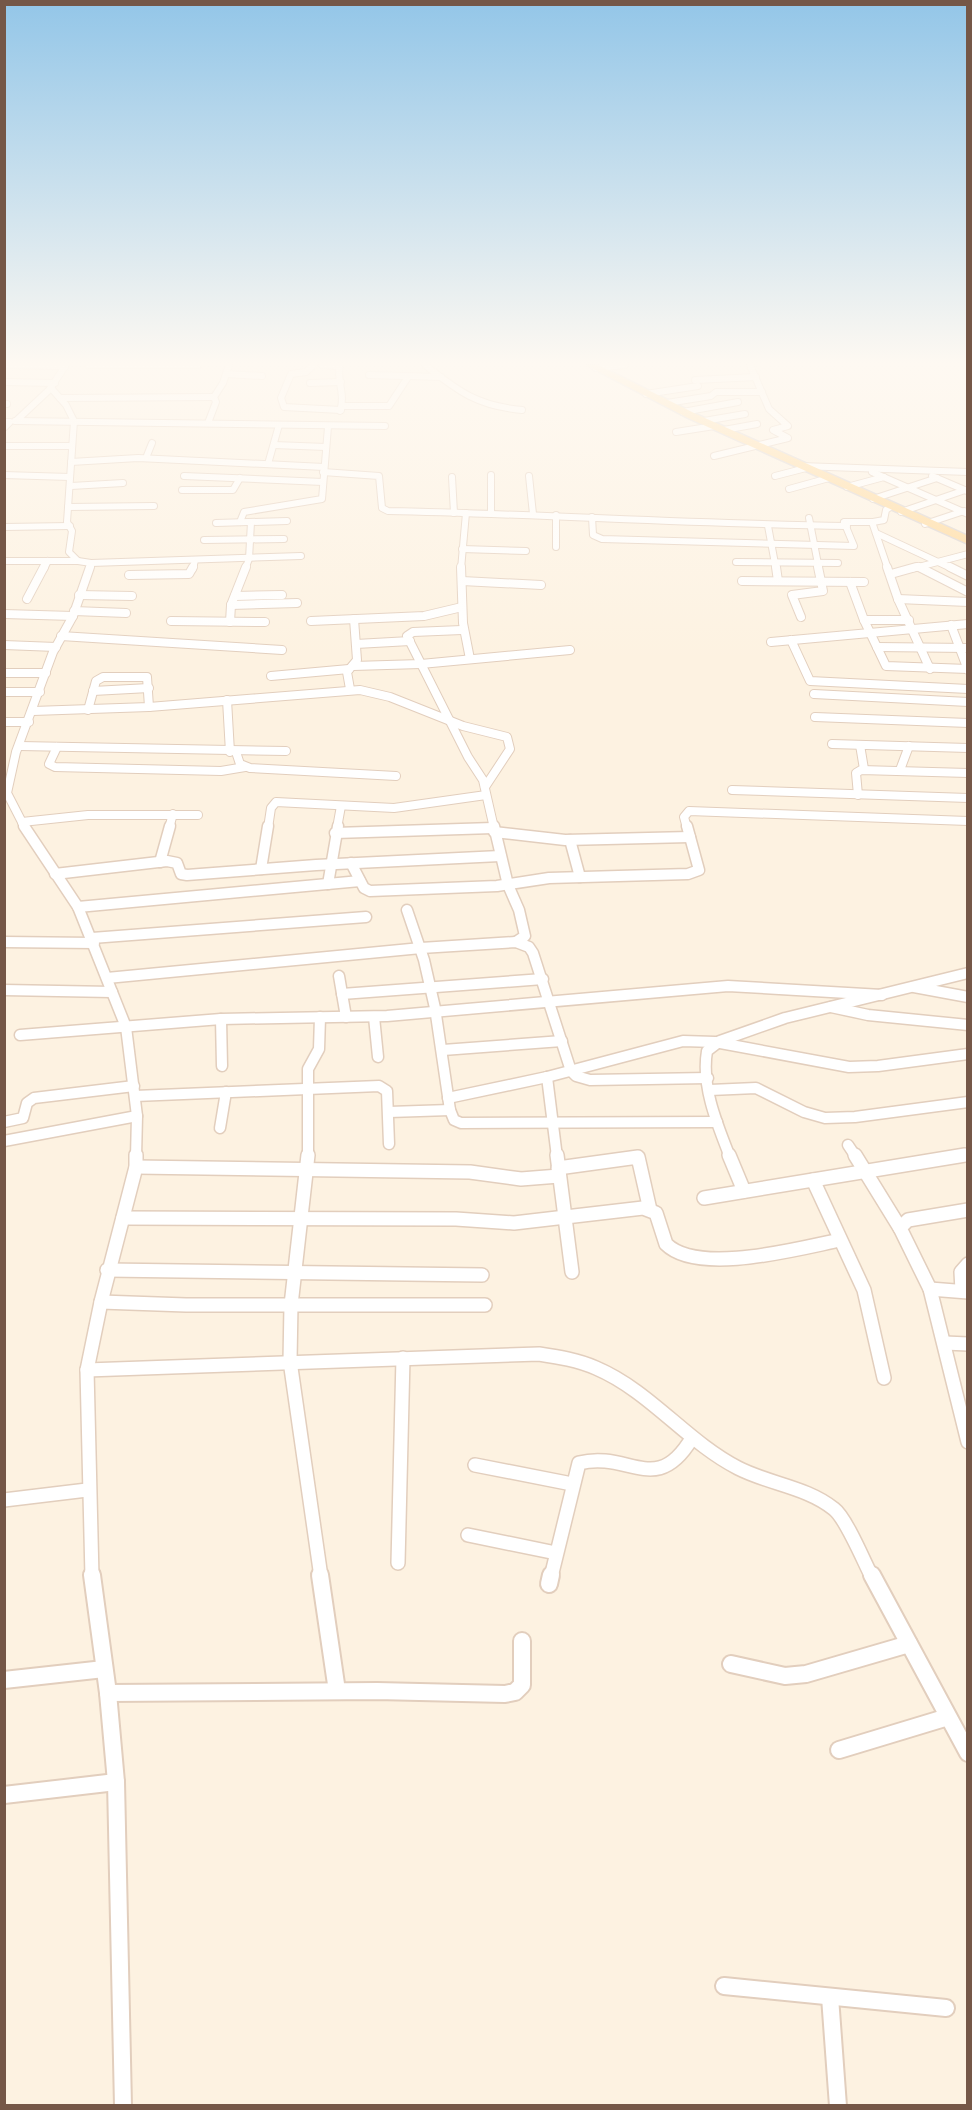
<svg xmlns="http://www.w3.org/2000/svg" width="972" height="2110" viewBox="0 0 972 2110" font-family="Manrope,sans-serif">
	<style>
		.lines { fill: none; stroke-linecap: round; stroke-linejoin: round }
		.minor-far4-casing { stroke: #e2cebd; stroke-width: 8 }
		.minor-far3-casing { stroke: #e2cebd; stroke-width: 10 }
		.minor-far2-casing { stroke: #e2cebd; stroke-width: 13 }
		.minor-far1-casing { stroke: #e2cebd; stroke-width: 16 }
		.minor-casing { stroke: #e2cebd; stroke-width: 20 }
		.primary-casing { stroke: #dbd3cf; stroke-width: 3 }
		.minor-far4 { stroke: #fff; stroke-width: 6 }
		.minor-far3 { stroke: #fff; stroke-width: 8 }
		.minor-far2 { stroke: #fff; stroke-width: 10 }
		.minor-far1 { stroke: #fff; stroke-width: 13 }
		.minor { stroke: #fff; stroke-width: 16 }
		.primary { fill: #ffd897; fill-rule: evenodd }
	</style>
	<rect width="100%" height="100%" fill="#fdf2e1"/>
	<g class="lines">
		<defs>
			<g id="minor-far4">
				<polyline points="4,365 65,366"/>
				<polyline points="89,365 198,365"/>
				<polyline points="314,365 306,372 291,374 281,398 284,407 341,410"/>
				<polyline points="322,365 339,366"/>
				<path d="M340 365C336 381 346 394 340 411"/>
				<path d="M425 365C459 392 478 406 522 410"/>
				<polyline points="596,368 625,365"/>
				<polyline points="226,374 262,376"/>
				<polyline points="369,375 441,377"/>
				<polyline points="695,380 756,377"/>
				<polyline points="4,382 55,383"/>
				<polyline points="310,383 341,382"/>
				<polyline points="51,388 66,405 74,421 67,522 72,531 69,552 78,561 91,563 89,569"/>
				<polyline points="646,394 698,386"/>
				<polyline points="60,398 214,397"/>
				<polyline points="667,403 711,396 716,392 762,392"/>
				<polyline points="4,404 7,404"/>
				<polyline points="343,406 389,406 408,377"/>
				<polyline points="683,412 738,402"/>
				<polyline points="17,420 49,390 66,365"/>
				<polyline points="15,421 385,426"/>
				<polyline points="704,421 745,414"/>
				<polyline points="4,422 10,422 4,428"/>
				<polyline points="208,423 216,402 214,397 223,383 229,365"/>
				<polyline points="724,430 757,424"/>
				<polyline points="676,432 714,426"/>
				<polyline points="274,445 326,447"/>
				<polyline points="4,446 72,446"/>
				<polyline points="714,456 788,438 773,430 788,426 769,409 750,365"/>
				<polyline points="146,458 152,443"/>
				<polyline points="71,462 138,458 324,467"/>
				<polyline points="268,464 279,425"/>
				<polyline points="801,466 968,472"/>
				<path d="M323 472 379 476 382 508 388 511C541 514 694 524 847 526"/>
				<polyline points="872,472 968,514"/>
				<polyline points="4,475 70,477"/>
				<polyline points="491,475 491,513"/>
				<polyline points="184,476 323,482"/>
				<polyline points="529,476 533,514"/>
				<polyline points="775,476 806,468"/>
				<polyline points="932,476 967,491"/>
				<polyline points="452,477 454,513"/>
				<polyline points="71,486 123,483"/>
				<polyline points="847,487 884,477"/>
				<polyline points="789,489 829,478"/>
				<polyline points="182,490 233,490 240,478"/>
				<polyline points="873,499 937,478"/>
				<polyline points="68,507 154,506"/>
				<polyline points="901,512 965,490"/>
				<polyline points="556,515 556,547"/>
				<polyline points="592,517 593,535 602,539 854,546 844,522 872,522 888,569"/>
				<polyline points="809,518 819,569"/>
				<polyline points="240,522 244,512 322,499 328,427"/>
				<polyline points="873,522 884,520 886,510 890,507"/>
				<polyline points="216,523 287,521"/>
				<polyline points="925,524 964,511"/>
				<polyline points="768,526 776,569"/>
				<polyline points="4,527 70,526"/>
				<polyline points="876,533 953,569"/>
				<polyline points="204,540 284,539"/>
				<polyline points="462,549 526,551"/>
				<polyline points="4,561 78,561"/>
				<polyline points="736,562 838,563"/>
				<polyline points="91,563 301,556"/>
				<polyline points="918,567 922,569"/>
				<polyline points="44,569 48,561"/>
				<polyline points="193,569 195,560"/>
				<polyline points="245,569 249,559 251,522"/>
				<polyline points="461,569 466,513"/>
				<polyline points="911,569 968,554"/>
			</g>
			<g id="minor-far3">
				<polyline points="461,567 463,623 470,659"/>
				<polyline points="776,567 778,581"/>
				<polyline points="887,567 898,599 930,669"/>
				<polyline points="919,567 968,592"/>
				<polyline points="950,567 968,576"/>
				<polyline points="891,574 916,567"/>
				<polyline points="129,575 189,574 193,567"/>
				<polyline points="462,581 541,585"/>
				<polyline points="742,581 864,582"/>
				<polyline points="850,582 864,620 886,666 968,669"/>
				<polyline points="79,595 132,596"/>
				<polyline points="235,596 282,595"/>
				<polyline points="27,599 44,567"/>
				<polyline points="898,599 968,602"/>
				<polyline points="231,605 297,603"/>
				<polyline points="74,611 126,613"/>
				<polyline points="4,614 73,616"/>
				<polyline points="801,617 792,595 823,591 818,567"/>
				<polyline points="864,620 909,620"/>
				<polyline points="171,621 265,622"/>
				<polyline points="311,621 424,616 462,607"/>
				<polyline points="230,622 231,605 246,567"/>
				<polyline points="951,625 968,670"/>
				<polyline points="462,630 413,632 407,636 468,757 483,780 494,828"/>
				<polyline points="61,636 282,650"/>
				<polyline points="791,640 810,681 968,689"/>
				<polyline points="771,642 968,624"/>
				<polyline points="356,644 410,641"/>
				<polyline points="4,645 56,647"/>
				<polyline points="877,647 968,648"/>
				<polyline points="353,666 421,664 570,650"/>
				<polyline points="4,673 46,673"/>
				<polyline points="271,676 349,669"/>
				<polyline points="350,689 347,672 357,660 354,619"/>
				<polyline points="93,691 149,688"/>
				<polyline points="4,692 40,692"/>
				<polyline points="814,694 968,702"/>
				<polyline points="227,700 230,752"/>
				<polyline points="88,710 96,681 103,677 147,677 149,707"/>
				<polyline points="33,711 149,707 360,690 390,697 463,726 507,737 510,749 485,787"/>
				<polyline points="815,717 968,723"/>
				<polyline points="4,722 29,722"/>
				<polyline points="832,744 968,748"/>
				<polyline points="860,745 864,769"/>
				<polyline points="20,746 286,751"/>
				<polyline points="57,747 49,764 55,767 221,771 245,767"/>
				<polyline points="236,752 240,764 250,768 396,776"/>
				<polyline points="900,770 909,746"/>
				<polyline points="732,790 968,798"/>
				<polyline points="858,795 856,773 861,770 968,773"/>
				<polyline points="22,822 88,815 198,815"/>
				<polyline points="25,828 7,793 16,752 53,652 73,616 90,567"/>
				<polyline points="169,828 173,814"/>
				<polyline points="268,828 271,808 276,802 394,808 486,795"/>
				<polyline points="337,828 341,806"/>
				<polyline points="687,828 684,817 689,811 968,821"/>
			</g>
			<g id="minor-far2">
				<polyline points="24,826 78,907 126,1027 137,1116 136,1157"/>
				<polyline points="494,826 508,885 519,910 525,936 516,942"/>
				<polyline points="494,832 565,840 690,837"/>
				<polyline points="335,833 493,828"/>
				<polyline points="570,840 580,877"/>
				<polyline points="160,862 170,826"/>
				<polyline points="351,863 364,888 370,891 497,886 549,878 688,874 699,870 687,826"/>
				<polyline points="261,869 268,826"/>
				<polyline points="55,874 167,861 177,863 181,874 187,875 316,865 500,856"/>
				<polyline points="328,884 338,826"/>
				<polyline points="78,907 360,881"/>
				<polyline points="407,910 424,960 435,1008 450,1110 454,1120 461,1123 717,1122"/>
				<polyline points="92,938 366,917"/>
				<polyline points="4,942 94,943"/>
				<polyline points="339,976 346,1017"/>
				<polyline points="107,978 421,948 516,942 529,947 533,953 571,1071 576,1076 590,1080 708,1078"/>
				<polyline points="914,987 968,997"/>
				<polyline points="4,990 112,992"/>
				<polyline points="342,994 543,979"/>
				<polyline points="831,1007 868,1015 968,1025"/>
				<polyline points="374,1017 378,1057"/>
				<polyline points="221,1019 222,1066"/>
				<polyline points="20,1035 221,1019 387,1016 728,986 882,995"/>
				<polyline points="443,1050 562,1041"/>
				<polyline points="547,1077 557,1157"/>
				<polyline points="710,1090 756,1088 804,1112 825,1118 855,1117 968,1102"/>
				<polyline points="135,1096 379,1086 387,1091 389,1144"/>
				<polyline points="448,1098 547,1077 683,1041 715,1042 849,1067 878,1066 968,1054"/>
				<polyline points="389,1112 450,1110"/>
				<polyline points="4,1122 23,1118 27,1103 34,1098 134,1086"/>
				<polyline points="220,1128 226,1092"/>
				<polyline points="4,1141 137,1116"/>
				<polyline points="848,1145 856,1157"/>
				<polyline points="308,1157 308,1069 319,1049 320,1017"/>
				<path d="M730 1157C717 1124 701 1086 707 1051L720 1041 785 1018 968 973"/>
				<polyline points="956,1157 968,1155"/>
			</g>
			<g id="minor-far1">
				<polyline points="308,1155 291,1305 290,1361 321,1577"/>
				<polyline points="557,1155 572,1272"/>
				<polyline points="729,1155 744,1191"/>
				<polyline points="855,1155 900,1228"/>
				<polyline points="136,1167 470,1172 521,1179 559,1176"/>
				<polyline points="558,1168 638,1157 650,1210"/>
				<polyline points="813,1180 864,1290 884,1378"/>
				<polyline points="704,1198 965,1155"/>
				<polyline points="968,1210 908,1220 900,1228 930,1289 968,1442"/>
				<path d="M123 1218 456 1219 514 1223 643 1208 656 1213 666 1244C698 1276 800 1248 840 1240"/>
				<polyline points="107,1270 482,1275"/>
				<polyline points="930,1289 968,1292"/>
				<polyline points="962,1291 961,1272 968,1264"/>
				<polyline points="101,1302 186,1305 485,1305"/>
				<polyline points="945,1343 968,1344"/>
				<path d="M87 1370 539 1354C559 1357 578 1360 596 1368 650 1391 687 1442 738 1468 769 1484 807 1487 834 1509 846 1518 864 1562 872 1577"/>
				<polyline points="475,1465 572,1484"/>
				<polyline points="4,1500 87,1490"/>
				<polyline points="468,1535 556,1553"/>
				<polyline points="398,1563 403,1358"/>
				<polyline points="92,1577 87,1370 101,1302 136,1167 136,1155"/>
				<path d="M551 1577 579 1463C629 1450 656 1498 692 1438"/>
			</g>
			<g id="minor">
				<polyline points="92,1575 108,1693 116,1782 123,2106"/>
				<polyline points="320,1575 337,1691"/>
				<polyline points="872,1575 968,1753"/>
				<polyline points="549,1584 551,1575"/>
				<polyline points="731,1664 785,1676 806,1674 909,1644"/>
				<polyline points="4,1680 104,1669"/>
				<polyline points="108,1693 377,1691 505,1694 515,1692 522,1685 522,1641"/>
				<polyline points="839,1750 948,1717"/>
				<polyline points="4,1795 116,1782"/>
				<polyline points="724,1986 946,2008"/>
				<polyline points="830,1997 838,2106"/>
			</g>
			<polygon id="primary" points="586,365 598,365 696,414 968,536 968,544 688,418"/>
		</defs>
		<use href="#minor-far4" class="minor-far4-casing"/>
		<use href="#minor-far3" class="minor-far3-casing"/>
		<use href="#minor-far2" class="minor-far2-casing"/>
		<use href="#minor-far1" class="minor-far1-casing"/>
		<use href="#minor" class="minor-casing"/>
		<use href="#primary" class="primary-casing"/>
		<use href="#minor-far4" class="minor-far4"/>
		<use href="#minor-far3" class="minor-far3"/>
		<use href="#minor-far2" class="minor-far2"/>
		<use href="#minor-far1" class="minor-far1"/>
		<use href="#minor" class="minor"/>
		<use href="#primary" class="primary"/>
	</g>
	<linearGradient id="sky" x2="0" y2="1"><stop stop-color="#93c6e8"/><stop offset="0.55" stop-color="#fef9f2"/><stop offset="1" stop-color="#fef9f2" stop-opacity="0"/></linearGradient>
	<rect width="972" height="660" fill="url(#sky)"/>
	<rect width="972" height="2110" fill="none" stroke="#755747" stroke-width="12"/>
</svg>
